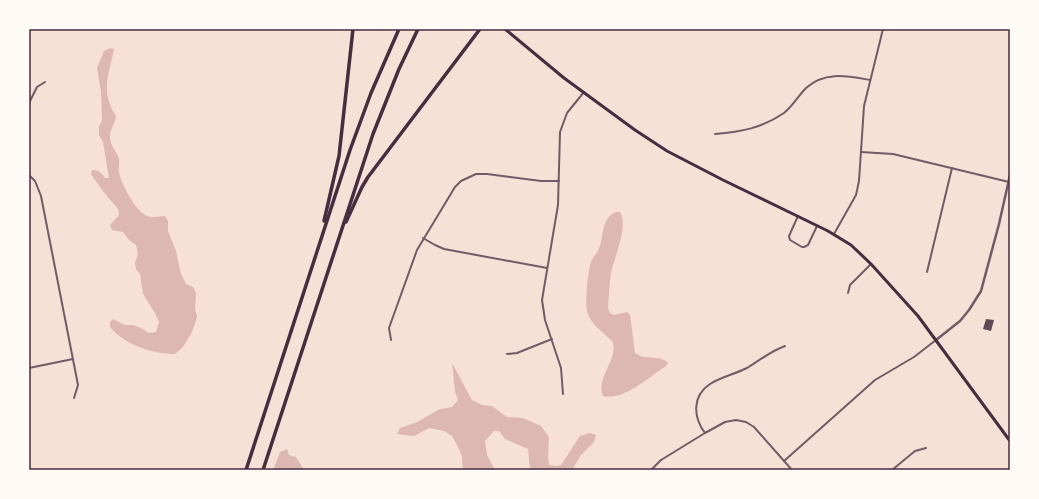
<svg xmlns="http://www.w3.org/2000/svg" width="1039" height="499" viewBox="0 0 1039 499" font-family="'DejaVu Sans',sans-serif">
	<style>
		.water { fill: #dcb8b0 }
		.building { fill: #644757 }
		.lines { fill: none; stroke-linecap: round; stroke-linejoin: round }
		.minor { stroke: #755966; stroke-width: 2 }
		.tertiary { stroke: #755966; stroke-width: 2.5 }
		.secondary { stroke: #4a2c40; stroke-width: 3 }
		.motorway { stroke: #4a2c40; stroke-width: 3.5 }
		.neatline { fill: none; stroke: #4a2c40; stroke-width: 1.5 }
	</style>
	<rect width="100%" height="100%" fill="#f7e1d7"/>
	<g class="water">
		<path d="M110 48 114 49C109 74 100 92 116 116 115 124 110 130 110 136 109 145 117 151 119 159 120 163 118 167 119 172 121 183 135 211 147 216 152 218 159 216 165 216L168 221V231L176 251 181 274 186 284 193 287 196 293 195 308 197 317 192 332 183 347 175 354C152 354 125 345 110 327V322L113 319 125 325H133L141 328 149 333 156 332 159 322 155 313 143 294 140 274 136 269 135 263 138 254 136 245 129 240 123 232 112 230 110 225 119 215 118 209 102 190 91 174 92 170C99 170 102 173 105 178H109L103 142 99 135V126L102 120 101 92 97 68 104 51Z"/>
		<path d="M616 212H620C629 225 614 258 611 273 609 285 609 297 608 308L610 313 614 315 627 312 630 315 635 353C645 361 660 354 668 363L666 366C649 377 624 401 603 396 595 377 620 359 612 341 604 333 592 325 588 314 584 305 588 272 591 262 593 257 597 253 599 249 604 236 601 218 616 212Z"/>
		<polygon points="452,363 472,400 482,405 492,406 507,417 523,418 541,426 549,437 548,458 549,465 556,466 561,465 580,436 590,433 596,435 594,442 581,455 572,470 530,470 528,449 505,439 499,431 494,431 485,441 487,455 495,470 463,470 462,457 459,449 452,436 444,431 429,428 414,436 397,434 400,428 417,422 440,409 452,407 458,400 455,391"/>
		<polygon points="287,449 289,455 296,457 304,470 274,470 274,468 280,452"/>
	</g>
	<polygon class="building" points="986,319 994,320 991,331 983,329"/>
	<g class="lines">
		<g class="minor">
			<polyline points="29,103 37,87 45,82"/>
			<path d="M715 134C741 132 762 128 784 113 793 106 798 96 806 88 825 71 847 76 870 80"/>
			<polyline points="861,152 893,154 1009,182"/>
			<polyline points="29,175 35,181 41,196 78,385 74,398"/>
			<polyline points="798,216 789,236 790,240 802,247 804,247 808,245 817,226"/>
			<polyline points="834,234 856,195 859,181 864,106 883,29"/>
			<polyline points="423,238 435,245 444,249 547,268"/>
			<polyline points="927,272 952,168"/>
			<polyline points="848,293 850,285 871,264"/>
			<polyline points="391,340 389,328 417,250 455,187 461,181 476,174 487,174 541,181 559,181"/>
			<polyline points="507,354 517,353 552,339"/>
			<polyline points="29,368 73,359"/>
			<polyline points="563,394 561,368 545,320 542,300 558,205 560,132 567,113 584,92"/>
			<path d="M705 433C693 417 692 396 710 384 721 377 735 374 747 368 760 360 771 351 785 346"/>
			<polyline points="784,461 875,380 914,357 936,340"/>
			<polyline points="651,470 661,460 705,433 725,422 736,420 746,422 754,427 792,470"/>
			<polyline points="892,470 915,451 926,448"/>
		</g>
		<polyline class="tertiary" points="936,340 960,321 969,310 981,291 999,224 1010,175"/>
		<polyline class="secondary" points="505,29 564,78 635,130 667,151 723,180 828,231 851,245 871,264 918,316 1010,441"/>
		<g class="motorway">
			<polyline points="324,221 339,156 353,29"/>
			<polyline points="346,222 362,187 368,177 480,29"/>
			<polyline points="246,470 350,150 371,93 399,29"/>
			<polyline points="263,470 373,134 399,69 418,29"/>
		</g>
	</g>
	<rect width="1039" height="499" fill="none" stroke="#fffaf5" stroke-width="60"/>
	<rect x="30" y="30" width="979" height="439" class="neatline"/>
</svg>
